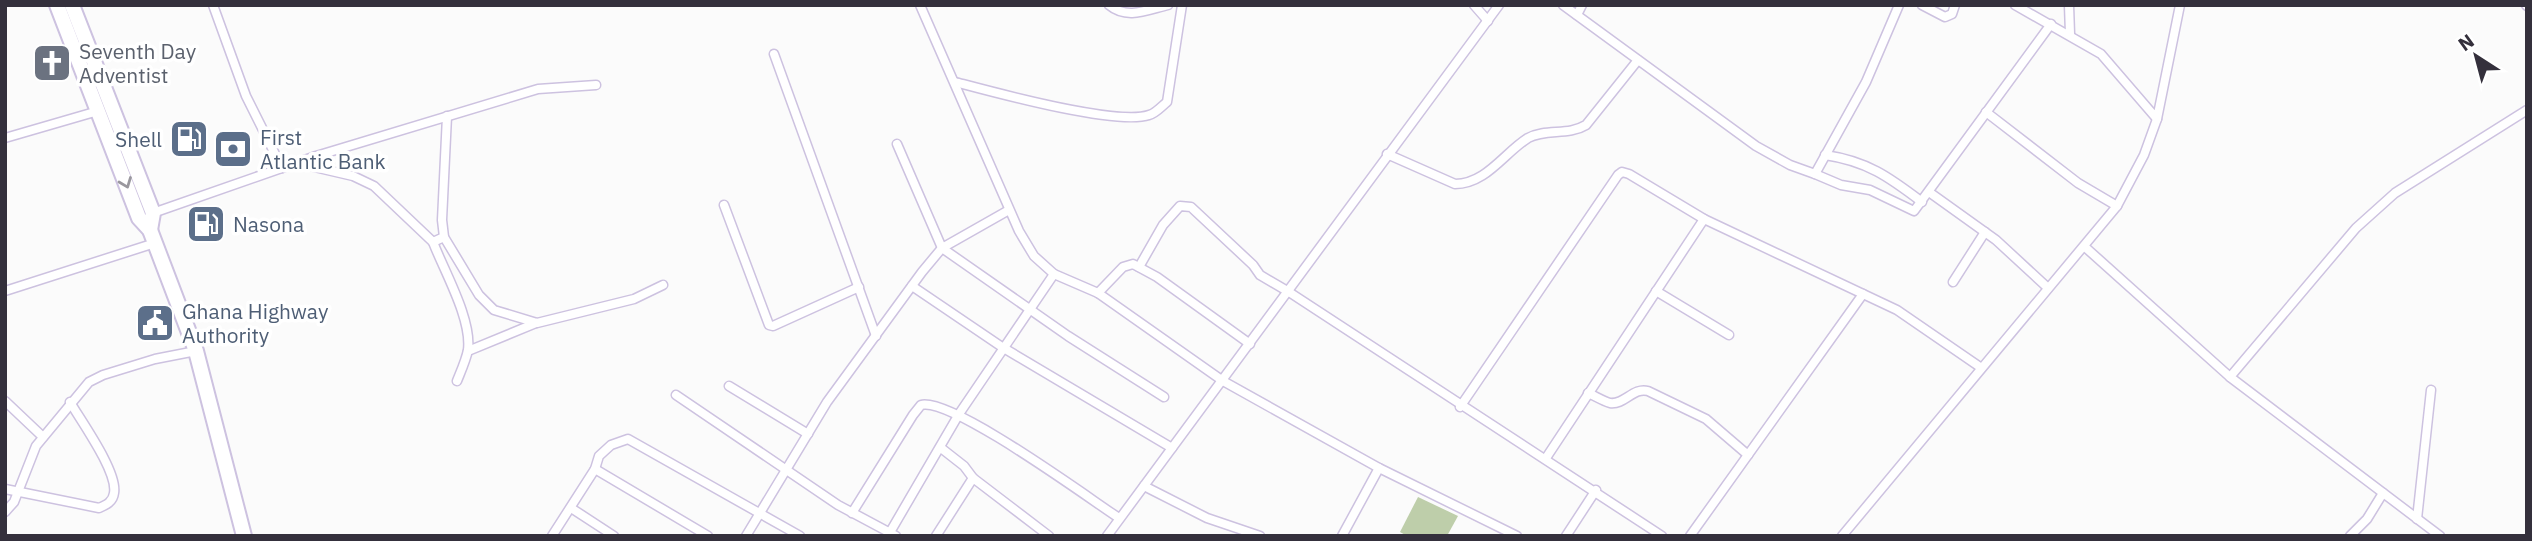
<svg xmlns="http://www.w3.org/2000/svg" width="2532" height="541" viewBox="0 0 2532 541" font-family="'IBM Plex Sans',sans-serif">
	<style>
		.green { fill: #beceaa }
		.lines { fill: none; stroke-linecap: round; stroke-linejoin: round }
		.minor-casing { stroke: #cdc2e0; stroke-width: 11 }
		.trunk-casing { stroke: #cdc2e0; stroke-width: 18 }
		.minor { stroke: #fff; stroke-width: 8 }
		.trunk { stroke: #fff; stroke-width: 14 }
		.oneway { stroke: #9a989e }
		.labels { text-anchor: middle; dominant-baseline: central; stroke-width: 7; stroke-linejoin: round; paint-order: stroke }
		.worship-label { font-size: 21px; fill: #5b616d; stroke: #fff; text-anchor: start }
		.service-label { font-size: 21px; fill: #4e5e75; stroke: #fff; text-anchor: start }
	</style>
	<rect width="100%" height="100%" fill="#fbfbfb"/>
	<polygon class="green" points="1418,497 1458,516 1447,536 1407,536 1400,532"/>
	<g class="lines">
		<defs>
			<g id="minor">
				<polyline points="213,5 246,96 282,168"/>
				<path d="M1109 5C1127 20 1147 10 1168 5"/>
				<polyline points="1474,5 1488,21"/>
				<polyline points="1563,5 1756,146 1790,165 1815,174 1866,82 1899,5"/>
				<polyline points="1922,5 1945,17 1952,14 1955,5"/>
				<polyline points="2015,5 2101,54 2157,119 2180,5"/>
				<polyline points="2069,5 2070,34"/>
				<polyline points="2526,5 2527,6"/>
				<polyline points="1577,15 1582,5"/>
				<polyline points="774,54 876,336"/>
				<path d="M955 82C993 92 1116 126 1149 115 1155 114 1162 106 1167 102L1182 5"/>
				<polyline points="1986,112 2078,183 2117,206"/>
				<polyline points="447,116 442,220 444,237 479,295 494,310 537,323 634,299 663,285"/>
				<polyline points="5,138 98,111"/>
				<polyline points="897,144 942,248 1068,336 1164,397"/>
				<path d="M1387 154 1455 184C1486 184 1504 153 1528 138 1546 128 1568 136 1586 125L1638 60"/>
				<path d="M1825 155C1867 161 1889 177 1922 202"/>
				<polyline points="297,163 353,176 374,186 433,242 444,237"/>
				<polyline points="1815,174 1841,185 1870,190 1914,211 2051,24"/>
				<polyline points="1929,192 1996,240 2048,288"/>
				<polyline points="724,205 769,325 773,326 859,287"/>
				<polyline points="150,214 316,156 538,89 596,85"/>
				<path d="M433 242C444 271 472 319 468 350 466 360 461 371 457 381"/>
				<polyline points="2085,247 2230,377"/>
				<polyline points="1139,267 1163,225 1180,206 1191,207 1253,265 1260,275 1289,292 1662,536"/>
				<polyline points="1054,274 1098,293 1223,381 1379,468 1517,536"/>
				<polyline points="1953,282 1985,232"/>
				<polyline points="912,286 1002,347 1172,448"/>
				<polyline points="5,291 155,243"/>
				<polyline points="1656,291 1729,335"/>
				<polyline points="1098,293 1123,267 1133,264 1157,277 1250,344"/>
				<polyline points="468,351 536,323"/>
				<polyline points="729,386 808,434"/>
				<path d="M1588 393C1595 396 1603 401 1610 403 1625 405 1633 387 1648 391L1706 419 1748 455"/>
				<polyline points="676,395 838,505 896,536"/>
				<polyline points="5,401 43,437"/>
				<polyline points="1460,407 1618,175 1622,172 1629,174 1704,219"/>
				<polyline points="1546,458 1704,219 1897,310 1980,367"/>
				<polyline points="595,469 708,536"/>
				<polyline points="973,478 1049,536"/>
				<polyline points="1144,486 1207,518 1260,536"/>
				<path d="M5 489 99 508C106 505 113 502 114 493 118 472 81 421 70 402"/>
				<polyline points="571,508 614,536"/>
				<polyline points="5,512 14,502 36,446 89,382 103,375 155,359 196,351"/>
				<path d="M852 513 913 415 921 405C951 397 1087 497 1119 518"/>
				<polyline points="2417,519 2431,390"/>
				<polyline points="889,534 959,414 1054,274 1034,256 1019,231 920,5"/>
				<polyline points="552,536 595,469 599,456 611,445 628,439 800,536"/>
				<polyline points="746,536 827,402 922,272 942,248 1009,210"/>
				<polyline points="936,536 973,478 964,466 941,448"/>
				<polyline points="1107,536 1499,5"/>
				<polyline points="1342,536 1379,468"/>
				<polyline points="1566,536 1596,490"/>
				<polyline points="1690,536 1863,294"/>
				<polyline points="1842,536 2117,206 2144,155 2157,119"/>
				<polyline points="2350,536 2367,519 2383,493"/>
				<polyline points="2440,536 2230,377 2356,228 2395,193 2527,110"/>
			</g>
			<g id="trunk">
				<polyline points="57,5 139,218 150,230 196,351 244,536"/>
				<polyline points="72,5 153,213 150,230"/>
			</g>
		</defs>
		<use href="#minor" class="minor-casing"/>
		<use href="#trunk" class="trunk-casing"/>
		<use href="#minor" class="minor"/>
		<use href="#trunk" class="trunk"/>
	</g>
	<defs><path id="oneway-chevron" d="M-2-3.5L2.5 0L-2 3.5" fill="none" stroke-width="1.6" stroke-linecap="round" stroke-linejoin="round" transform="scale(1.75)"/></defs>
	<use class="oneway" href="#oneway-chevron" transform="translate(126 183) rotate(69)"/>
	<defs>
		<symbol id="church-square" viewBox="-11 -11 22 22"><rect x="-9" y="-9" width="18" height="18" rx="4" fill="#6b7280" stroke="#fff"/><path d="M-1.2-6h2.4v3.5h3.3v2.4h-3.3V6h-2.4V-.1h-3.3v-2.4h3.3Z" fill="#fff"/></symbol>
		<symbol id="fuel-square" viewBox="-11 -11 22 22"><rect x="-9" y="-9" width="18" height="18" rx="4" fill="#5c6f8a" stroke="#fff"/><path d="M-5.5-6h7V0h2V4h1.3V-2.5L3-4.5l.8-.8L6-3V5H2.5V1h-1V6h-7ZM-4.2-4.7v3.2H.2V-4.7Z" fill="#fff"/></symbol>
		<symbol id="bank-square" viewBox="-11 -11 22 22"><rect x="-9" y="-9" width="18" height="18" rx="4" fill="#5c6f8a" stroke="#fff"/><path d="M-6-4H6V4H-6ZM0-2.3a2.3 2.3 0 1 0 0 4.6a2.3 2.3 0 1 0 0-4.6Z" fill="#fff"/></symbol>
		<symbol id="civic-square" viewBox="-11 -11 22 22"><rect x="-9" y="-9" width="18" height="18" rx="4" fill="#5c6f8a" stroke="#fff"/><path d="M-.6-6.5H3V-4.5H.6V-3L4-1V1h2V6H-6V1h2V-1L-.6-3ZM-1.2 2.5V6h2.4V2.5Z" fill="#fff"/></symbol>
	</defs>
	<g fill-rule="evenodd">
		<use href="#church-square" x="30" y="41" width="44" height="44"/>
		<use href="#fuel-square" x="167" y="117" width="44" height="44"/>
		<use href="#bank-square" x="211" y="127" width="44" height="44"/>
		<use href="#fuel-square" x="184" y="202" width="44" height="44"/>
		<use href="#civic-square" x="133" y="301" width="44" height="44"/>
	</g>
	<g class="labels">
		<g class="worship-label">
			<text x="79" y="51">Seventh Day<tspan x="79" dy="24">Adventist</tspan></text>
		</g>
		<g class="service-label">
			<text x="260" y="137">First<tspan x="260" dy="24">Atlantic Bank</tspan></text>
			<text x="162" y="139" text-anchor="end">Shell</text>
			<text x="233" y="224">Nasona</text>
			<text x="182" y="311">Ghana Highway<tspan x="182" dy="24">Authority</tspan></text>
		</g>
	</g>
	<rect width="2532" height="541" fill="none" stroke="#34303c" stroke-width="14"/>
	<g transform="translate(2476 56) rotate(324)" stroke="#ffffff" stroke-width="5" paint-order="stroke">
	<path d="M0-5L12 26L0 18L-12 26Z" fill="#34303c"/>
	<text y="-10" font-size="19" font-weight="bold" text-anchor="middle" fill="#34303c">N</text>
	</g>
</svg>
